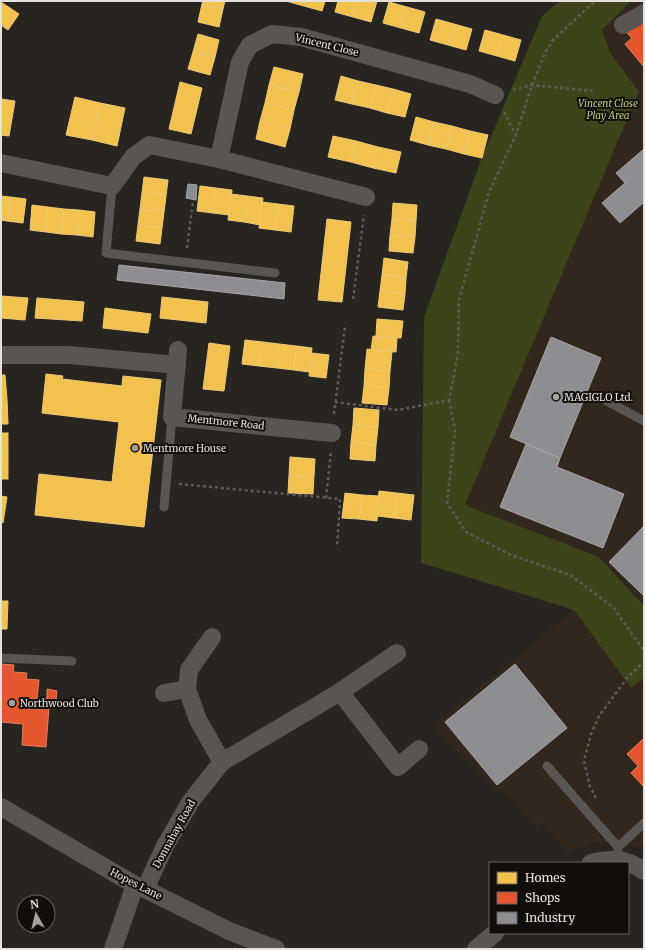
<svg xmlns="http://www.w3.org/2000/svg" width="645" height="950" viewBox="0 0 645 950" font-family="Merriweather,serif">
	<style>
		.built { fill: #32271d }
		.green { fill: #3d441a }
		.homes { fill: #f2c14e; stroke: #eecb79 }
		.shops { fill: #e4572e; stroke: #e58062 }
		.industry { fill: #8d8d92; stroke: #a8a6a8 }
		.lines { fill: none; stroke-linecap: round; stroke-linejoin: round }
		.path { stroke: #5e5b59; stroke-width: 2.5; stroke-dasharray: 3 3; stroke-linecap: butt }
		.service { stroke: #595552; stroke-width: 9 }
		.minor { stroke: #595552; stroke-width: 18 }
		.poi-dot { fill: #a49f9a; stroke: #110d0a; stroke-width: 1.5 }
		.labels { text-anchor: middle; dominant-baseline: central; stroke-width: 4; stroke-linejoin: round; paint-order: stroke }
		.street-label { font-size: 10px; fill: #e6e1dc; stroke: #110d0a }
		.park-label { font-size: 10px; font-style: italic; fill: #b8c976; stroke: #110d0a }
		.poi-label { font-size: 10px; fill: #e6e1dc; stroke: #110d0a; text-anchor: start }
	</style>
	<rect width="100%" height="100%" fill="#282420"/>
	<g class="built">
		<polygon points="631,1 644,1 644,606 599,557 465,505 614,150 639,92 611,54 602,30"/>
		<polygon points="574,610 630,688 644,678 644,843 638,847 600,842 568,852 541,822 537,827 506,795 496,790 432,726"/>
	</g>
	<polygon class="green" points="560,1 631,1 602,30 611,54 639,92 614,150 465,505 599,557 644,606 644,678 631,688 574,610 468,577 421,563 424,317 481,160 542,16"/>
	<g class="homes">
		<polygon points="203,1 225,1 223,9 202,4"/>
		<polygon points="286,1 306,1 304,6"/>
		<polygon points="306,1 325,1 322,11 304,6"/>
		<polygon points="338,1 357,1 353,17 335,12"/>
		<polygon points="357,1 377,1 371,22 353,17"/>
		<polygon points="1,2 19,14 8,30 1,25"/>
		<polygon points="389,2 407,7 401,28 383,23"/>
		<polygon points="202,4 223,9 219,27 198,22"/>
		<polygon points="407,7 425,12 419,33 401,28"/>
		<polygon points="436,19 454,24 448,45 430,40"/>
		<polygon points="454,24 472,29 466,50 448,45"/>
		<polygon points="485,30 503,35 497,56 479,51"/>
		<polygon points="198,34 219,40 215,57 193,52"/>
		<polygon points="503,35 521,40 515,61 497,56"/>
		<polygon points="193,52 215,57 210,75 188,69"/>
		<polygon points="274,67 303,74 299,92 269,85"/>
		<polygon points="341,76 358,81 352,104 335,100"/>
		<polygon points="358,81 376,85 370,108 352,104"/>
		<polygon points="180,82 202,88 191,134 169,129"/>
		<polygon points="269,85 299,92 294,110 265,103"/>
		<polygon points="376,85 393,89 387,113 370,108"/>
		<polygon points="393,89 411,94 405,117 387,113"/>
		<polygon points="75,97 100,103 92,140 66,135"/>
		<polygon points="1,99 15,101 9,136 1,135"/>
		<polygon points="100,103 125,108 117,146 92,140"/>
		<polygon points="265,103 294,110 290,129 260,121"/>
		<polygon points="416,117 434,122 428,145 410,140"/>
		<polygon points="260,121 290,129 285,147 256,139"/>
		<polygon points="434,122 452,126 446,149 428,145"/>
		<polygon points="452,126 470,131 464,154 446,149"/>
		<polygon points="470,131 488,135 482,158 464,154"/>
		<polygon points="333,136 356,141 351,162 328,157"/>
		<polygon points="356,141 378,147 373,168 351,162"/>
		<polygon points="378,147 401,152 396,173 373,168"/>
		<polygon points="144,177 168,180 166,196 142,193"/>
		<polygon points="200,186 216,188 213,213 197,211"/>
		<polygon points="216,188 232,190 229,215 213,213"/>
		<polygon points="142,193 166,196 164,212 140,209"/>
		<polygon points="231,194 247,196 244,222 228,220"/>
		<polygon points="1,196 10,197 7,221 1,220"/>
		<polygon points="247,196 263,198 260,225 244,222"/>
		<polygon points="10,197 26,199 23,223 7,221"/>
		<polygon points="262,202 278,204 275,230 259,228"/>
		<polygon points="393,203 417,205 416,221 392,219"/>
		<polygon points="278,204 294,206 291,232 275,230"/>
		<polygon points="32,205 48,207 46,232 30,230"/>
		<polygon points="48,207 64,209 61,234 46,232"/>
		<polygon points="64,209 79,210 77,235 61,234"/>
		<polygon points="140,209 164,212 162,228 138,225"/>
		<polygon points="79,210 95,212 93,237 77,235"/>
		<polygon points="327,219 351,222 342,302 318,300"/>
		<polygon points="392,219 416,221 415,237 390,235"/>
		<polygon points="138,225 162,228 160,244 136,241"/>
		<polygon points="390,235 415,237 413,253 389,251"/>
		<polygon points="384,258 408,262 406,278 382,275"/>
		<polygon points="382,275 406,278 405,294 380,291"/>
		<polygon points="380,291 405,294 403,310 378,307"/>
		<polygon points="1,296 28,298 25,320 1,318"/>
		<polygon points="162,297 208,302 206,323 160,318"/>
		<polygon points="37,298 84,302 82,321 35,318"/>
		<polygon points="105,308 151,314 148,333 103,328"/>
		<polygon points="377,319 403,321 401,338 376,336"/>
		<polygon points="373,336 397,338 396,352 371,350"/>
		<polygon points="245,340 263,342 259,366 242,364"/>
		<polygon points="263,342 279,344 277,368 259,366"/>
		<polygon points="209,343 230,346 224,391 203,389"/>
		<polygon points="279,344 296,346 294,370 277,368"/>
		<polygon points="296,346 312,348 309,372 294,370"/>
		<polygon points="367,349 392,352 390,371 365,369"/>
		<polygon points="312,353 329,355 326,378 309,376"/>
		<polygon points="365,369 390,371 389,388 364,386"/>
		<polygon points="46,374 63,376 62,379 122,386 123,376 161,380 144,527 35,515 39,474 112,482 119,422 42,413"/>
		<polygon points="1,375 5,375 7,399 1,400"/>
		<polygon points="364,386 389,388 387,405 362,403"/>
		<polygon points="7,399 8,424 1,424 1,400"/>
		<polygon points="354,408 379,410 378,427 353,425"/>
		<polygon points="353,425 378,427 376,445 351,442"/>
		<rect x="1" y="433" width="7" height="23"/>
		<polygon points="351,442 376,445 375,461 350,459"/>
		<rect x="1" y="456" width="7" height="23"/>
		<polygon points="290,457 315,459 314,476 289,475"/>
		<polygon points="289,475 314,476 313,494 288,493"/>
		<polygon points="379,491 397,493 394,518 377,516"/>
		<polygon points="345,493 362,495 359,519 342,518"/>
		<polygon points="397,493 414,495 411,520 394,518"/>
		<polygon points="362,495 379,496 377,521 359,519"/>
		<polygon points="1,496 7,497 3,523 1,522"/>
		<polygon points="1,601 8,601 7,629 1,629"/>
	</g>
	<g class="shops">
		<polygon points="644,18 644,67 625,44 632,38 626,32"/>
		<polygon points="1,664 14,665 13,672 27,673 26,679 39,680 37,699 24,698 23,708 43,710 44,698 47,698 47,689 57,691 55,708 49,707 46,747 22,745 23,724 1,722"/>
		<polygon points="644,738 644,787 631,773 638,766 627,754"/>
	</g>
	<g class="industry">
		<polygon points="644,149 644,205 643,203 620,223 602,203 625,183 616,173"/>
		<polygon points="188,184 197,185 196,200 186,198"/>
		<polygon points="119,265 285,283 284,299 117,280"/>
		<polygon points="551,337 601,358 560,458 510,437"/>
		<polygon points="526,444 560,458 557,467 624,494 603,548 500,507"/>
		<polygon points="644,526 644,596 609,562"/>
		<polygon points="515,664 567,728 497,785 445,722"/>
	</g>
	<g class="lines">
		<g class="path">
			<polyline points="513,90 532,85 593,91"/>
			<polyline points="504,112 515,134"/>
			<polyline points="187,248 193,201"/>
			<polyline points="353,299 364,215"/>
			<polyline points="449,400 455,430 447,503 466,532 511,555 570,575 613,607 644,651"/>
			<polyline points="335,402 398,410 449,400 458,354 459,300 489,192 516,135 532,85 545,53 553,40 595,1"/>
			<polyline points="334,414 345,326"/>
			<polyline points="179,484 340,499 337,547"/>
			<polyline points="326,498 331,451"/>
			<polyline points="596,798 590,787 584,761 591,734 599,716 628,677 644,662"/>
		</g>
		<g class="service">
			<polyline points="112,186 106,253 275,273"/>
			<polyline points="605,400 644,421"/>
			<polyline points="164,507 172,417"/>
			<polyline points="1,658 72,661"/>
			<polyline points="547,766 618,847 617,859"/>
			<polyline points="618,847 644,823"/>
		</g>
		<g class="minor">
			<polyline points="623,25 644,13"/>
			<polyline points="219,159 240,62 250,45 272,34 301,37 470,84 495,95"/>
			<polyline points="1,163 112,186 133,157 149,145 219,159 366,197"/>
			<polyline points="178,350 172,417 332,433"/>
			<polyline points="1,355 69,355 177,365"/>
			<polyline points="212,637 189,670 187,689 198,720 222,762"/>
			<polyline points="340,692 398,767 419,749"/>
			<polyline points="164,693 187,689"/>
			<polyline points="1,807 135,885 145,889 229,931 276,949"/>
			<path d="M591 863C612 858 626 858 644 871"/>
			<polyline points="145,889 165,846 191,801 222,762 340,692 397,653"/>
			<polyline points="113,949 135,885"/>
			<polyline points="476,949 495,933"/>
		</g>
	</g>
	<g class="poi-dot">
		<circle cx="556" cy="397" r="4"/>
		<circle cx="135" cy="448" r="4"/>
		<circle cx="12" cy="703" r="4"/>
	</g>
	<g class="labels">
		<g class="street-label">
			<text transform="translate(327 45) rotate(14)">Vincent Close</text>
			<text transform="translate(226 422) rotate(6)">Mentmore Road</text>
			<text transform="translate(174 834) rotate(-61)">Donnahay Road</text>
			<text transform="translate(136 884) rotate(27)">Hopes Lane</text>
		</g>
		<g class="park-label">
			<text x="608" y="103">Vincent Close<tspan x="608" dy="12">Play Area</tspan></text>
		</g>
		<g class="poi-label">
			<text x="564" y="397">MAGIGLO Ltd.</text>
			<text x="143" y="448">Mentmore House</text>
			<text x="20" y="703">Northwood Club</text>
		</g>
	</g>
	<rect width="645" height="950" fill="none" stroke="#e6e1dc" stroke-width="4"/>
	<rect x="489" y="862" width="140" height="72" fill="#110d0a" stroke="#66625e"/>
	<rect x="497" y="872" width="20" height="12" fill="#f2c14e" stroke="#66625e"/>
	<text x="525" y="882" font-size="12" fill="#e6e1dc">Homes</text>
	<rect x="497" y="892" width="20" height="12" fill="#e4572e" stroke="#66625e"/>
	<text x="525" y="902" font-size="12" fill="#e6e1dc">Shops</text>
	<rect x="497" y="912" width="20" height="12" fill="#8d8d92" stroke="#66625e"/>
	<text x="525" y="922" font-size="12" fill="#e6e1dc">Industry</text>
	<g transform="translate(36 914) rotate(352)"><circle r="19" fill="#110d0a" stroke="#66625e"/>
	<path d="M0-3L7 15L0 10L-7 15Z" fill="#a49f9a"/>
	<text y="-6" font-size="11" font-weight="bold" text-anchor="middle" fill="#e6e1dc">N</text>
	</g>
</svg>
